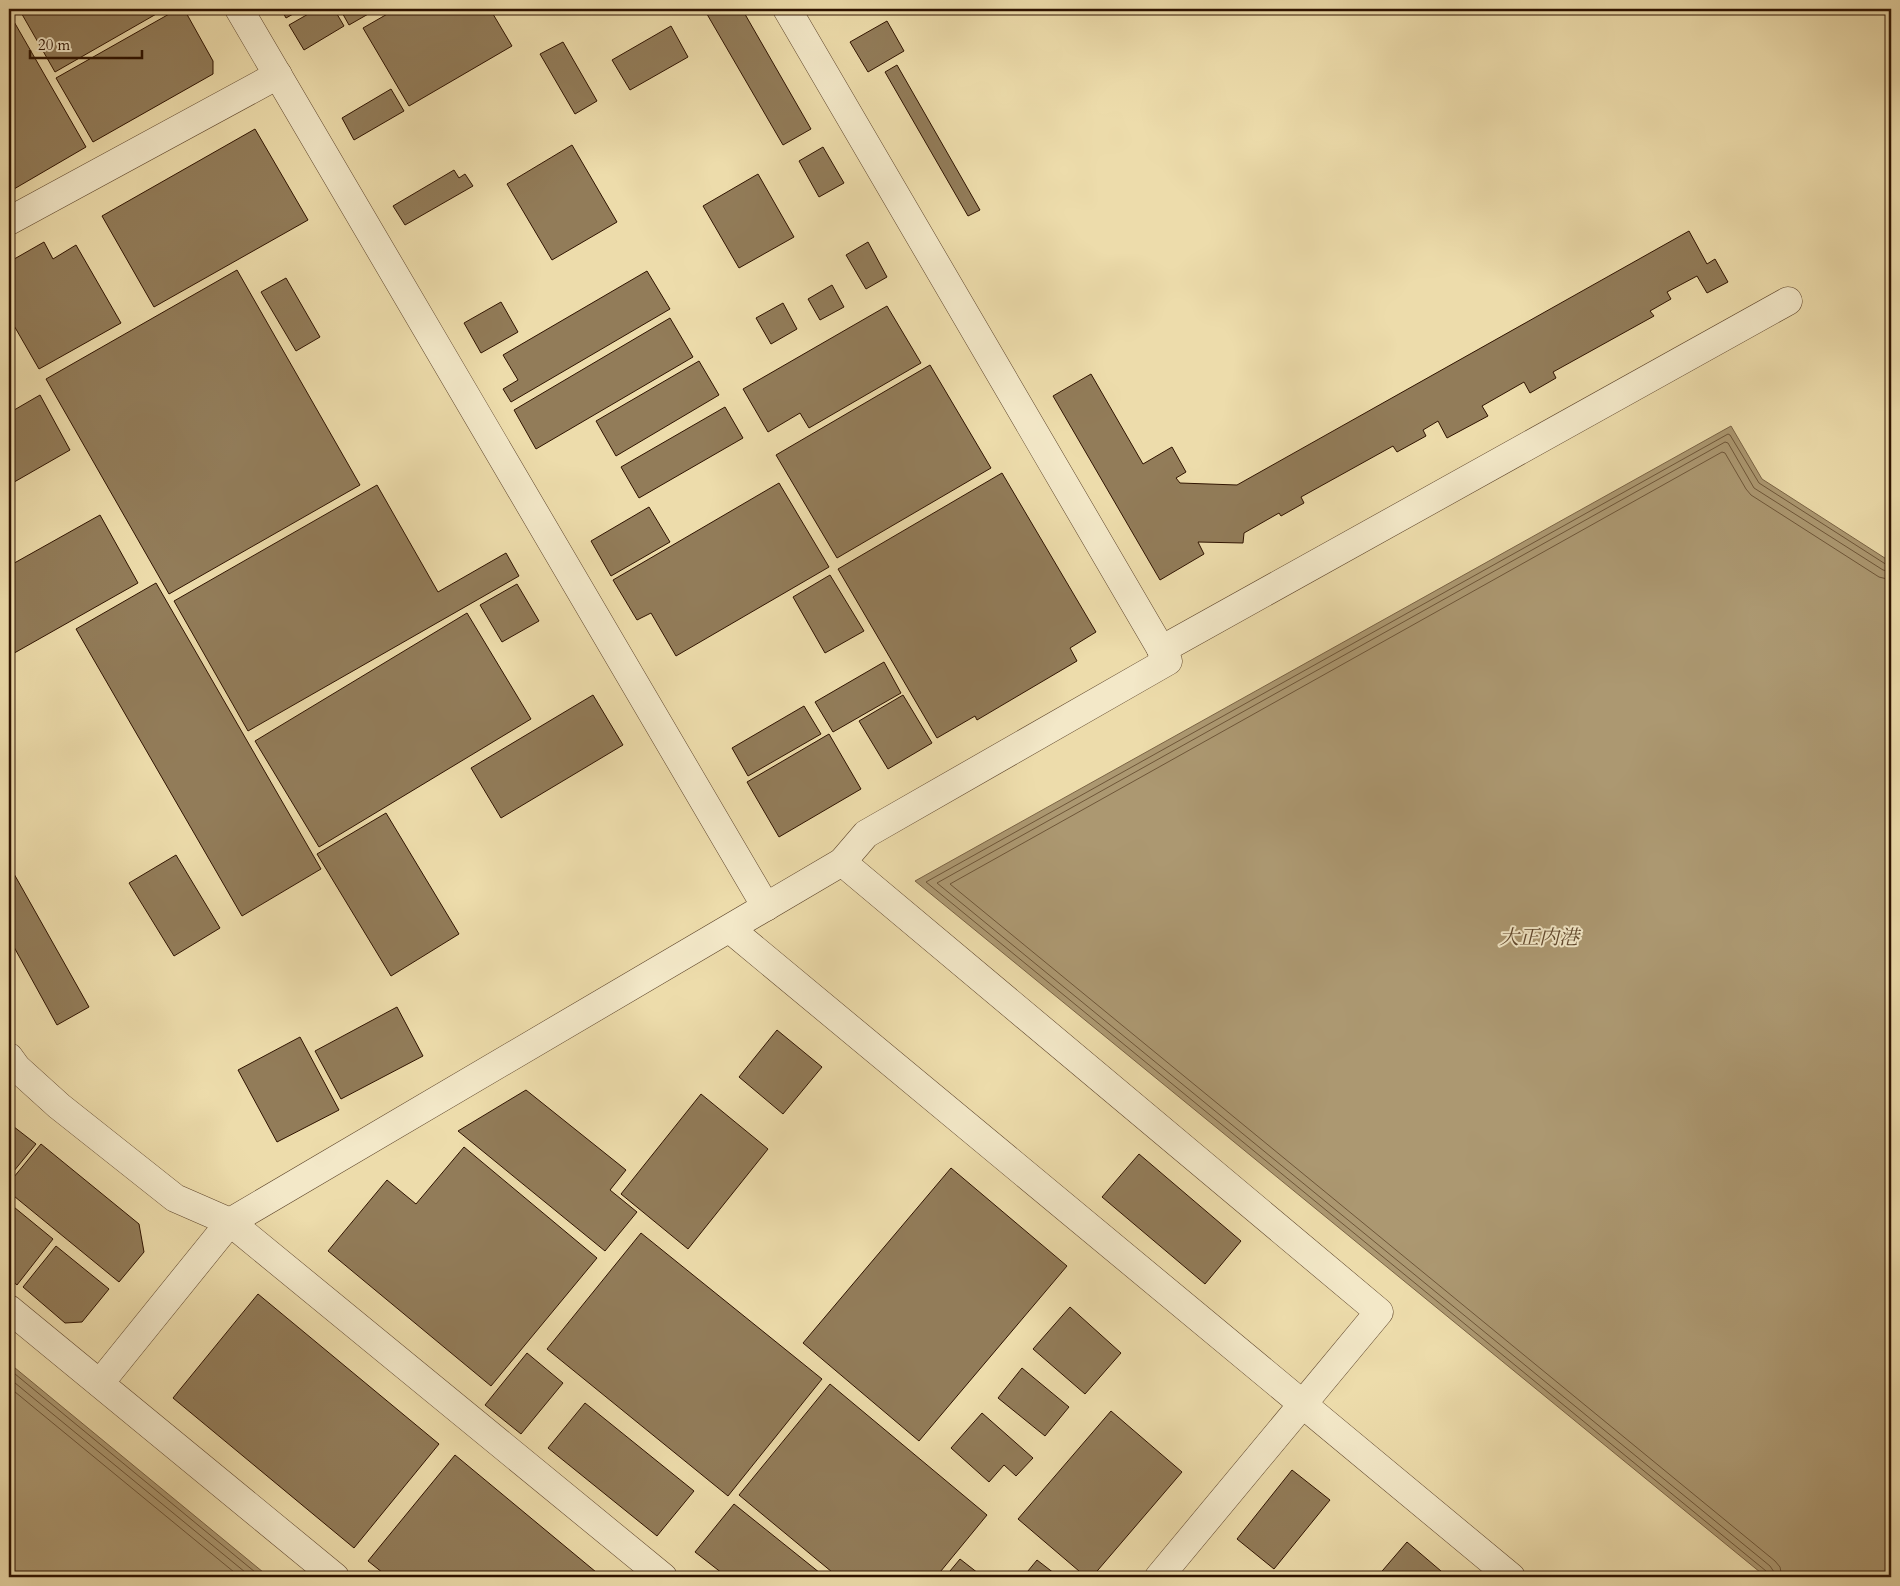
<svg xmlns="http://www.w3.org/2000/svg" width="1900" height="1586" viewBox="0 0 1900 1586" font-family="Cardo,'Noto Serif JP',serif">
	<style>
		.water { fill: #ac9871; stroke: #7a6344 }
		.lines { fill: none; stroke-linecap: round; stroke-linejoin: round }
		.shore { stroke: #6e5638; stroke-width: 1 }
		.building { fill: #927c59; stroke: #2f1300 }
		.minor-casing { stroke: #5e452b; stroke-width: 29 }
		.minor { stroke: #f3e8c8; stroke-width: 28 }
		.labels { text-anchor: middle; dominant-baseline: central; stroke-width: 4; stroke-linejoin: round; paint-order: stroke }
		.water-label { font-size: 20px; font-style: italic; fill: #61482d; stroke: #f3e8c8 }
	</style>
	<rect width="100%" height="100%" fill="#eddcab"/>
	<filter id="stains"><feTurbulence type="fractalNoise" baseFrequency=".004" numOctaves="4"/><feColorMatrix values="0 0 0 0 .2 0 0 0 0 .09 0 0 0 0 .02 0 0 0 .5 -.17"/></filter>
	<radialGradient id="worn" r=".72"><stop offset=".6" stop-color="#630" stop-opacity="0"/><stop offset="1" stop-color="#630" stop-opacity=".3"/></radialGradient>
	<g class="water">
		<polygon points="1731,426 1762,479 1891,562 1891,1577 1766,1577 915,881"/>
		<polygon points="9,1363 269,1577 9,1577"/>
	</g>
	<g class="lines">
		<g class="shore">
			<polyline points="9,1369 261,1577"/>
			<polyline points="9,1378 251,1577"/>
			<polyline points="9,1387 240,1577"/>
			<polyline points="1769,1577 1766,1571 926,882 1728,434 1730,435 1759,483 1887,565 1891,566"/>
			<polyline points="1775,1577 1774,1572 1770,1566 937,883 1725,442 1728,443 1754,488 1883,570 1891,572"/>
			<polyline points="1782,1577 1780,1567 1775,1561 950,884 1722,452 1725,453 1746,489 1751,495 1879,577 1891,580"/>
		</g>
	</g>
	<g class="building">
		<polygon points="19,9 165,9 55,72"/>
		<polygon points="178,9 184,9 213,61 213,74 93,142 56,78"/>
		<polygon points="281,9 302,9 286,18"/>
		<polygon points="317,9 334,9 344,26 304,50 289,25"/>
		<polygon points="340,9 377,9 349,25"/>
		<polygon points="396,9 490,9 512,46 409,106 363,28"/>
		<polygon points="704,9 742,9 811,129 783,145"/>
		<polygon points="9,13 86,147 14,189 9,180"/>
		<polygon points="887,21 904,51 868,72 850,42"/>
		<polygon points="671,26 688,57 630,90 612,60"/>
		<polygon points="563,42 597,101 575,114 540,54"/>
		<polygon points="897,65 980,210 968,216 885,72"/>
		<polygon points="391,89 404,111 354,140 342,118"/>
		<polygon points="255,129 308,220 154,307 102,216"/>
		<polygon points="572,145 617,222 552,260 507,184"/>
		<polygon points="823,147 844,183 819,197 799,161"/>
		<polygon points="454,170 459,178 465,174 473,186 405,225 393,206"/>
		<polygon points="758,174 794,237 739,268 703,206"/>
		<polygon points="1689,231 1707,264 1715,259 1728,282 1707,293 1697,276 1667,292 1671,299 1650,311 1654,316 1553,372 1556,378 1530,393 1524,382 1482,406 1488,416 1447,438 1438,421 1423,430 1426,436 1397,452 1393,446 1301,497 1304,503 1281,516 1279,513 1244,533 1243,543 1198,542 1204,554 1160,580 1053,396 1091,374 1143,464 1172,447 1186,472 1176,478 1180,483 1237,485"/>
		<polygon points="44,242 53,259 76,245 121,323 39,369 9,317 9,262"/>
		<polygon points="868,242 887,277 866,289 846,255"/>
		<polygon points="237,270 360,485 169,594 46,379"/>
		<polygon points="647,271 670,309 511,402 503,389 518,380 503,355"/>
		<polygon points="286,278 320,337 296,351 261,292"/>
		<polygon points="832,285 844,307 820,320 808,299"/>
		<polygon points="501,302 518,332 481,353 464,323"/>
		<polygon points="783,303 797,329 771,344 756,318"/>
		<polygon points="887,306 921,363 809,428 800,413 768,432 743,389"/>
		<polygon points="670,318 693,357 536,449 514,410"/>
		<polygon points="699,361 719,395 616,456 596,421"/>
		<polygon points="930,365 991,468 837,558 776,455"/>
		<polygon points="40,395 70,450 9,485 9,413"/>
		<polygon points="725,407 743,438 639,498 621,467"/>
		<polygon points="1002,473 1096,632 1070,648 1077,661 977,720 975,716 937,738 838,569"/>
		<polygon points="779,483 829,567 676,656 651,613 637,620 613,580"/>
		<polygon points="377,485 438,592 506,553 519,576 248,731 174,601"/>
		<polygon points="649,507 670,542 611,576 591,541"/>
		<polygon points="100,515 138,583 9,656 9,566"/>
		<polygon points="830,575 864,631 825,653 793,597"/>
		<polygon points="156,583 321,869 242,916 76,629"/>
		<polygon points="517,584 539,621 502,642 480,605"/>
		<polygon points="467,613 531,719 319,847 255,741"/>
		<polygon points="884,662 901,693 833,732 815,702"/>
		<polygon points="593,695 623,745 501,818 471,768"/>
		<polygon points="903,695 932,743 888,769 859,721"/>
		<polygon points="804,706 821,734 748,776 732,748"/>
		<polygon points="829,734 861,789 779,837 747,782"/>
		<polygon points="386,813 459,934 391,976 317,854"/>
		<polygon points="176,855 220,928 174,956 129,883"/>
		<polygon points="9,865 89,1007 57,1025 9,938"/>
		<polygon points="397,1007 423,1056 341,1099 315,1051"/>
		<polygon points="777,1030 822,1067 783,1114 739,1077"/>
		<polygon points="300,1037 339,1110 277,1142 238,1070"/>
		<polygon points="526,1090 626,1170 610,1190 637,1212 605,1251 458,1131"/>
		<polygon points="701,1094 768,1149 688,1249 621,1194"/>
		<polygon points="9,1123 36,1144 9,1177"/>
		<polygon points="41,1144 139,1224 144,1252 119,1282 9,1192 9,1183"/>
		<polygon points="464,1147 597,1258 491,1386 328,1251 387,1180 416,1204"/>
		<polygon points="1139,1154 1241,1241 1205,1284 1102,1197"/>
		<polygon points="951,1168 1067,1266 919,1441 803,1343"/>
		<polygon points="9,1203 53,1239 17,1285 9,1278"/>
		<polygon points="641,1233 822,1379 728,1496 547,1349"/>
		<polygon points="56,1246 109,1289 82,1322 65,1323 23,1287"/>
		<polygon points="258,1294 439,1444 354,1548 173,1398"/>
		<polygon points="1070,1307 1121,1353 1085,1394 1033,1349"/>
		<polygon points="527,1353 563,1383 521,1434 485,1405"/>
		<polygon points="1022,1368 1069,1407 1045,1436 998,1398"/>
		<polygon points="830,1384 987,1515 936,1577 838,1577 739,1495"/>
		<polygon points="585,1403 694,1491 657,1536 548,1448"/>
		<polygon points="1111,1411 1182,1472 1092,1577 1086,1577 1018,1519"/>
		<polygon points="982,1413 1033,1458 1016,1476 1004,1465 989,1482 951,1448"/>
		<polygon points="455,1455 602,1577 388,1577 368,1561"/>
		<polygon points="1292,1470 1330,1500 1274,1569 1237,1539"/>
		<polygon points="734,1504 825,1577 727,1577 695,1552"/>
		<polygon points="1407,1542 1448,1577 1377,1577"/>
		<polygon points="960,1559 983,1577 945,1577"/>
		<polygon points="1037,1560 1059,1577 1023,1577"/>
	</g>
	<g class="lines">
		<defs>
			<g id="minor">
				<polyline points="239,9 766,907"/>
				<polyline points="9,221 278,75"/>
				<polyline points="1161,650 1788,301"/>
				<polyline points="842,862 1379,1312 1159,1577"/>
				<polyline points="730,929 1511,1577"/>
				<polyline points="9,1057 17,1068 59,1106 175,1198 230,1222 663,1577"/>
				<polyline points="9,1309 335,1577"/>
				<polyline points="100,1383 230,1222 842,862 866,834 1168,661 787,9"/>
			</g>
		</defs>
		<use href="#minor" class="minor-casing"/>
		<use href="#minor" class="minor"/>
	</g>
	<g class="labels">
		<g class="water-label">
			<text x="1539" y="937">大正内港</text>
		</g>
	</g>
	<rect width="1900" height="1586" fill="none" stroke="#eddcab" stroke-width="30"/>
	<rect x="10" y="10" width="1880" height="1566" fill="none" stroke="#2f1300" stroke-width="2.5"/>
	<rect x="15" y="15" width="1870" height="1556" fill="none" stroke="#2f1300"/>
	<path d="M30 50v8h112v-8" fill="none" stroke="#2f1300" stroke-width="2.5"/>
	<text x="38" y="50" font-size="15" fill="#2f1300" stroke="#f3e8c8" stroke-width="4" paint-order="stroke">20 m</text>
	<rect width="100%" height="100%" filter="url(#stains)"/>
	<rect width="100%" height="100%" fill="url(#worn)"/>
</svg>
